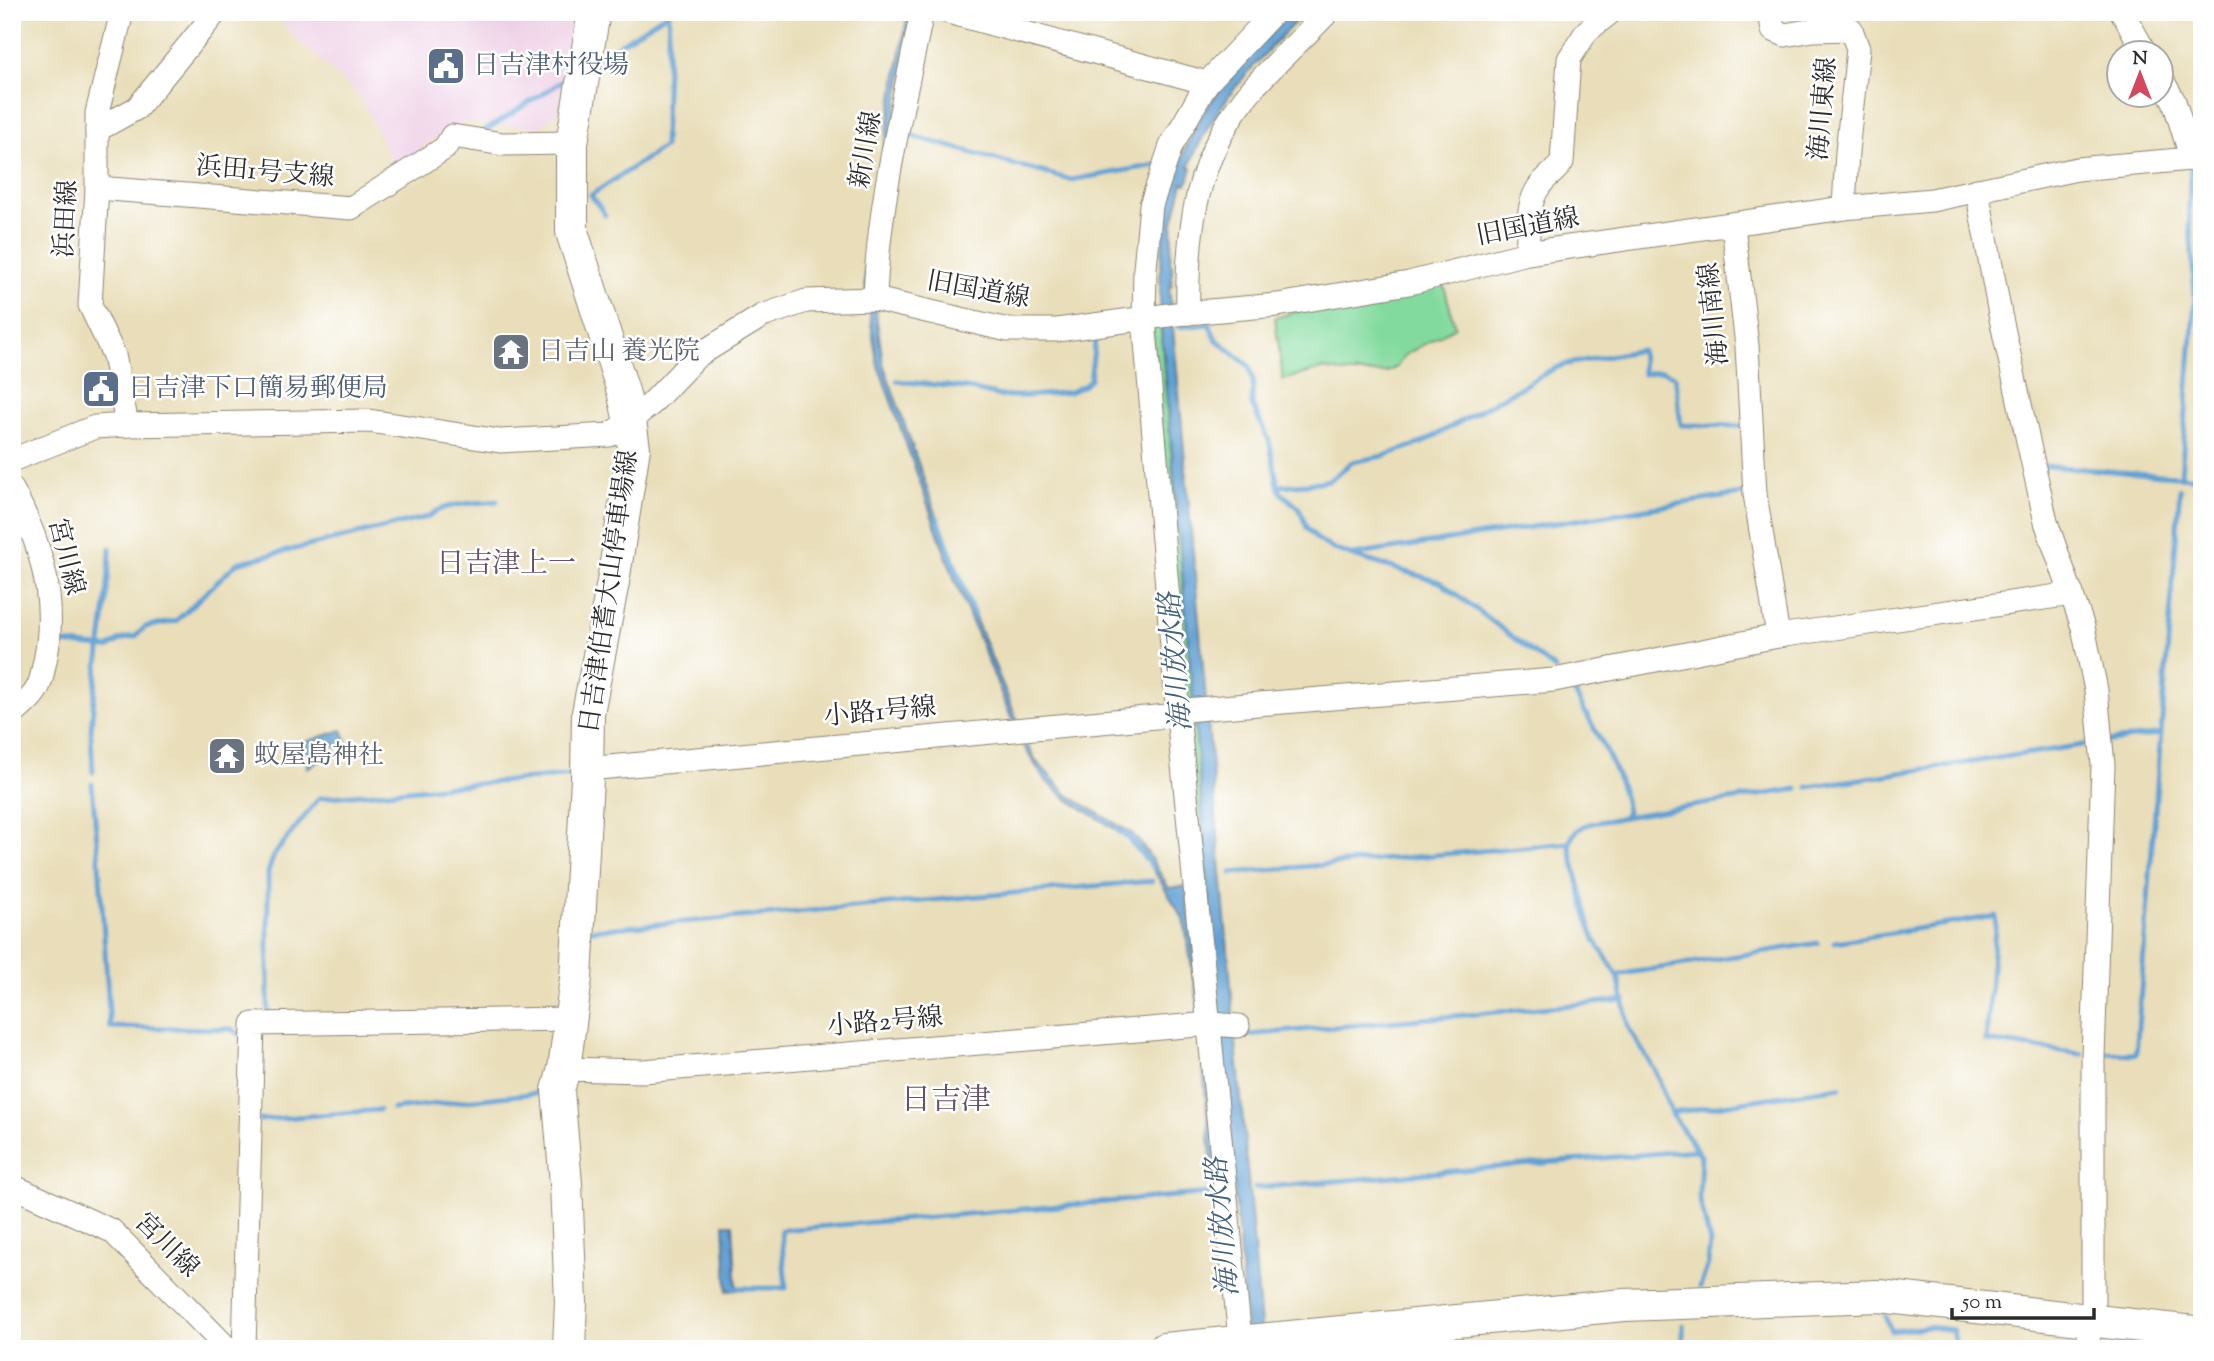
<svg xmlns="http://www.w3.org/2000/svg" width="2214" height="1361" viewBox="0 0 2214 1361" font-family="'Sorts Mill Goudy','Noto Serif JP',serif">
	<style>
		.built { fill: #efd0e6 }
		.green { fill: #82da9e; stroke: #568264; stroke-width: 2 }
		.water { fill: #61a0d4; stroke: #466680; stroke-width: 2 }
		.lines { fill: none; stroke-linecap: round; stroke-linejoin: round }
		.stream { stroke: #61a0d4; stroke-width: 5 }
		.street-casing { stroke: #8a8472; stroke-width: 25 }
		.secondary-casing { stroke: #8a8472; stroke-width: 34 }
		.street { stroke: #fff; stroke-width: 23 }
		.secondary { stroke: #fff; stroke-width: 32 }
		.labels { text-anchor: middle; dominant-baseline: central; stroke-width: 5; stroke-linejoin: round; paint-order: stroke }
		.service-label { font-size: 26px; fill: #4e5e75; stroke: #fff; text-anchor: start }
		.street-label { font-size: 26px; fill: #2b2b2b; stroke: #fff }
		.worship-label { font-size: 26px; fill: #5b616d; stroke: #fff; text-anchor: start }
		.neighbourhood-label { font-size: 28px; fill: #665165; stroke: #fff }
		.water-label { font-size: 28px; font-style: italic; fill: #436077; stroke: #fff }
		.quarter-label { font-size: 30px; fill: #665165; stroke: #fff }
	</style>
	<rect width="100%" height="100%" fill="#fff"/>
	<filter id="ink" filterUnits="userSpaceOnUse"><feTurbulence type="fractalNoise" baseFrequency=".0143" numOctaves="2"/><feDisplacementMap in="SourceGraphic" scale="14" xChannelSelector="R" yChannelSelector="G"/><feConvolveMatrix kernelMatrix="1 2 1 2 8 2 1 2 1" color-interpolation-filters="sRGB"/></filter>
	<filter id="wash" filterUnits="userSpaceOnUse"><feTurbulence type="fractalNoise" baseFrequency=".00686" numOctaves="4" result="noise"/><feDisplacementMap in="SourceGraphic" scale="28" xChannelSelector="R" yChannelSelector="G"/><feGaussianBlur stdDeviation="1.57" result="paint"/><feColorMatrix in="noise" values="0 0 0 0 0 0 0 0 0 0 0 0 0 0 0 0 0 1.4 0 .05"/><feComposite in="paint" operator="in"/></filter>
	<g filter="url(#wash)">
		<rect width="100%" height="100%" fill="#e9deb9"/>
		<polygon class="built" points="274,12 574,12 557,114 540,127 464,123 434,139 395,170 361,97 293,36"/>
		<g class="green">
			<polygon points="1443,282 1455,327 1405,355 1397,367 1385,373 1349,373 1322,369 1283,380 1275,318 1308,308"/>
			<polygon points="1156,325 1160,325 1193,704 1185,704 1153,331"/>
			<polygon points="1194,716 1217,1009 1187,717"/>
		</g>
		<g class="water">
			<polygon points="908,12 914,12 871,253 871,280 883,363 959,579 1028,746 1036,761 1068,795 1133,834 1146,850 1169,888 1185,886 1205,1012 1234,1349 1228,1349 1197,998 1184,920 1141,850 1126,836 1067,799 1045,780 1021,742 955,581 877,362 865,283 866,250"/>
			<path d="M1292 12H1305C1258 60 1214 103 1189 167L1192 168 1187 184 1183 183 1173 222 1170 263 1172 264V286L1169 287 1176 359 1263 1349H1248L1160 309C1159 227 1171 147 1226 82 1246 58 1270 35 1292 12Z"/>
			<polygon points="342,730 347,742 336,748 334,743 324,750 327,757 307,768 305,742"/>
			<polygon points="724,1224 733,1224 737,1290 727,1291"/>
		</g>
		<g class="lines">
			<g class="stream">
				<polyline points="598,58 669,12"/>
				<polyline points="483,132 572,75"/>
				<polyline points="905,134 1071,180 1156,165"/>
				<polyline points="605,215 591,195 664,147 669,12"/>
				<polyline points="1179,327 1209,324 1216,339 1249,366 1253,381 1252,405 1269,440 1278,486 1281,493 1299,508 1307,528 1317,539 1331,548 1353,556 1440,582 1555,669"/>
				<polyline points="897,381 966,388 1000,396 1029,396 1070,392 1085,385 1090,379 1096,335 1101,333"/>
				<polyline points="2044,466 2202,478"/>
				<polyline points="2181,476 2195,297 2189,207 2191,169"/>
				<polyline points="1278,486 1307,484 1330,480 1352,462 1383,456 1422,443 1553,369 1567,364 1641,350 1643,374 1662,371 1675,376 1681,425 1746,426"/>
				<polyline points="937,517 974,616"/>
				<polyline points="1353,555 1748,493"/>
				<path d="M53 642 108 648 120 640 136 636 145 627 176 621 237 563 428 517C444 502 476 504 497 501"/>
				<path d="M1572 687C1592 728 1620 766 1627 812L1624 817C1602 823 1575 819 1569 845L1589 924 1596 942 1618 976 1629 1029 1656 1072 1671 1113 1701 1156 1699 1196 1710 1243 1708 1264 1700 1287"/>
				<path d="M91 731C95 669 109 609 110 548"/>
				<polyline points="91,735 93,772"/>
				<polyline points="2105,742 2161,734"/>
				<polyline points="92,784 100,875 110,1027 231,1029 243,1036"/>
				<polyline points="1808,787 2096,743"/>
				<polyline points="1624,817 1797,789"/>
				<polyline points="1118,831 1128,838 1152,867"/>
				<polyline points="1231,873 1570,843"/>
				<polyline points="591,930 1152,881"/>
				<polyline points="1835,942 1996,916 1986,1041 2082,1054"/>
				<polyline points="1622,974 1818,943"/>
				<polyline points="268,1015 268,872 274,855 319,798 574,775"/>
				<polyline points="1248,1035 1625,1000"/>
				<polyline points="2101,1053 2136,1054 2180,489"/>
				<polyline points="393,1109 537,1093"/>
				<polyline points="1671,1113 1840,1087"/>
				<polyline points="260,1120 379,1110"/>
				<polyline points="1255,1188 1695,1150"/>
				<polyline points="733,1288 786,1288 781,1230 1210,1193"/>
				<polyline points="1885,1316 1891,1331 1928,1327 1953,1330 1956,1349"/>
				<polyline points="1683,1325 1683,1349"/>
				<polyline points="12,1344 14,1349"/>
			</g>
		</g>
	</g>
	<g filter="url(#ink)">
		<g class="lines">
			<defs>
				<g id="street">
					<polyline points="122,12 97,113 97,188 90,305 114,355 127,425"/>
					<polyline points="948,12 1207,83"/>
					<polyline points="1770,12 1773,30 1785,35 1813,30 1851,29 1858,49 1847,152 1844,208"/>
					<polyline points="2122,12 2145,52"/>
					<polyline points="2162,80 2174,101 2192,160"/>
					<polyline points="97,130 137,108 216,12"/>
					<polyline points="97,188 351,208 445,148 452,136 503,144 572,143"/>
					<polyline points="1977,190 2000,314 2046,522 2083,627 2096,690 2103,765 2093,1057 2093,1321 2085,1349"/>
					<polyline points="1733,225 1747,346 1755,494 1778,636"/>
					<path d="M1527 253C1529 234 1526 204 1539 187 1545 177 1556 172 1562 162L1569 59 1587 31 1611 12"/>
					<path d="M875 299C878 202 903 106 922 12"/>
					<path d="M1188 313C1186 229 1196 154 1253 88 1276 62 1304 37 1328 12"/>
					<polyline points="12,460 95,427 127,425 369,421 500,441 610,435 650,405 697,356 762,316 806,301 875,299 1008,330 1057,330 1176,314 1277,305 1409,283 1527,253 1844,208 1932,200 2077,169 2202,158"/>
					<path d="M12 489C41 542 58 601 45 661 43 669 42 680 38 687 33 698 21 707 12 715"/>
					<polyline points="587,769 1178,715 1185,710 1554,680 1778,636 2072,594"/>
					<polyline points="564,1069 643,1071 1210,1024 1238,1026"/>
					<polyline points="12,1186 112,1231 228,1349"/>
					<polyline points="244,1349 253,1024 571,1019"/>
					<polyline points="1241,1349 1178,715 1144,319 1145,268 1151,205 1171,146 1207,83 1274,12"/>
				</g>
				<g id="secondary">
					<polyline points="569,1349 571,1302 566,1184 558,1090 564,1069 576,978 587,779 588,713 613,582 634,448 630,421 623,391 572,232 572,143 594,12"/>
					<polyline points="1164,1349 1624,1305 1880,1296 2202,1333"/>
				</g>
			</defs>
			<use href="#street" class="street-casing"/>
			<use href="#secondary" class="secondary-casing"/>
			<use href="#street" class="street"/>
			<use href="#secondary" class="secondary"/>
		</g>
	</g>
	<defs>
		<symbol id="civic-square" viewBox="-11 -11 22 22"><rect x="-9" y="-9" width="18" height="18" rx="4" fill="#5c6f8a" stroke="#fff"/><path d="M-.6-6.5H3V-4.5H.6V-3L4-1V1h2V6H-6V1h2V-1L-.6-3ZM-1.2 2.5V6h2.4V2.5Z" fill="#fff"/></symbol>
		<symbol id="temple-square" viewBox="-11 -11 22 22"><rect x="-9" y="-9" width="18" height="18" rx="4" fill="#6b7280" stroke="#fff"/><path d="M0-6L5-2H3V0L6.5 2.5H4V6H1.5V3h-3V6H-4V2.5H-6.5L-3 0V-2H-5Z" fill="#fff"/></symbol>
	</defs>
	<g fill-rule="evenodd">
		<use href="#civic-square" x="424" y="44" width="44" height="44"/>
		<use href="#temple-square" x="489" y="330" width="44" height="44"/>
		<use href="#civic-square" x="79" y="367" width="44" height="44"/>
		<use href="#temple-square" x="205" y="734" width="44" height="44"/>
	</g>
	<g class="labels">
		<g class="service-label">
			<text x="473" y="66">日吉津村役場</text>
			<text x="128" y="389">日吉津下口簡易郵便局</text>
		</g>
		<g class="street-label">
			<text transform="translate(1824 109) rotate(-85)">海川東線</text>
			<text transform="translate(867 150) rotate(-80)">新川線</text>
			<text transform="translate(265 173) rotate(5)">浜田1号支線</text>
			<text transform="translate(67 219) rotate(-87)">浜田線</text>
			<text transform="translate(1528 228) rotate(-11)">旧国道線</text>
			<text transform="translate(978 291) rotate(10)">旧国道線</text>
			<text transform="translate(1715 314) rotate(-96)">海川南線</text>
			<text transform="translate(65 557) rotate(76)">宮川線</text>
			<text transform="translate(610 592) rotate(-82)">日吉津伯耆大山停車場線</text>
			<text transform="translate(880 713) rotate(-5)">小路1号線</text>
			<text transform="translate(885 1023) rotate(-5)">小路2号線</text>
			<text transform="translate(166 1246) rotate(45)">宮川線</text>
		</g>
		<g class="worship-label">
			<text x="538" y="352">日吉山 養光院</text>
			<text x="254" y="756">蚊屋島神社</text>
		</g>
		<g class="neighbourhood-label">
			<text x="506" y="565">日吉津上一</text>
		</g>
		<g class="water-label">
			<text transform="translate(1177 662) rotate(-95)">海川放水路</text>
			<text transform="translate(1224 1227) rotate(-95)">海川放水路</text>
		</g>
		<g class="quarter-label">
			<text x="946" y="1101">日吉津</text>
		</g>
	</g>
	<rect width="2214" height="1361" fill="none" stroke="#fff" stroke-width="42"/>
	<g transform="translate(2140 74)"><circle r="33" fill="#ffffff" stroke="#aaaaaa" stroke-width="2"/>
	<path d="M0-5L12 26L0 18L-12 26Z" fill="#d1495b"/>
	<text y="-10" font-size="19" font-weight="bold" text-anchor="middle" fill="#2b2b2b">N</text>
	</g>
	<path d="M1952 1308v10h142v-10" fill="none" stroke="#2b2b2b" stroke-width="3.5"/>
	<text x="1962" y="1308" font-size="21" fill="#2b2b2b" stroke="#ffffff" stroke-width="5" paint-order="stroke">50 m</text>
</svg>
